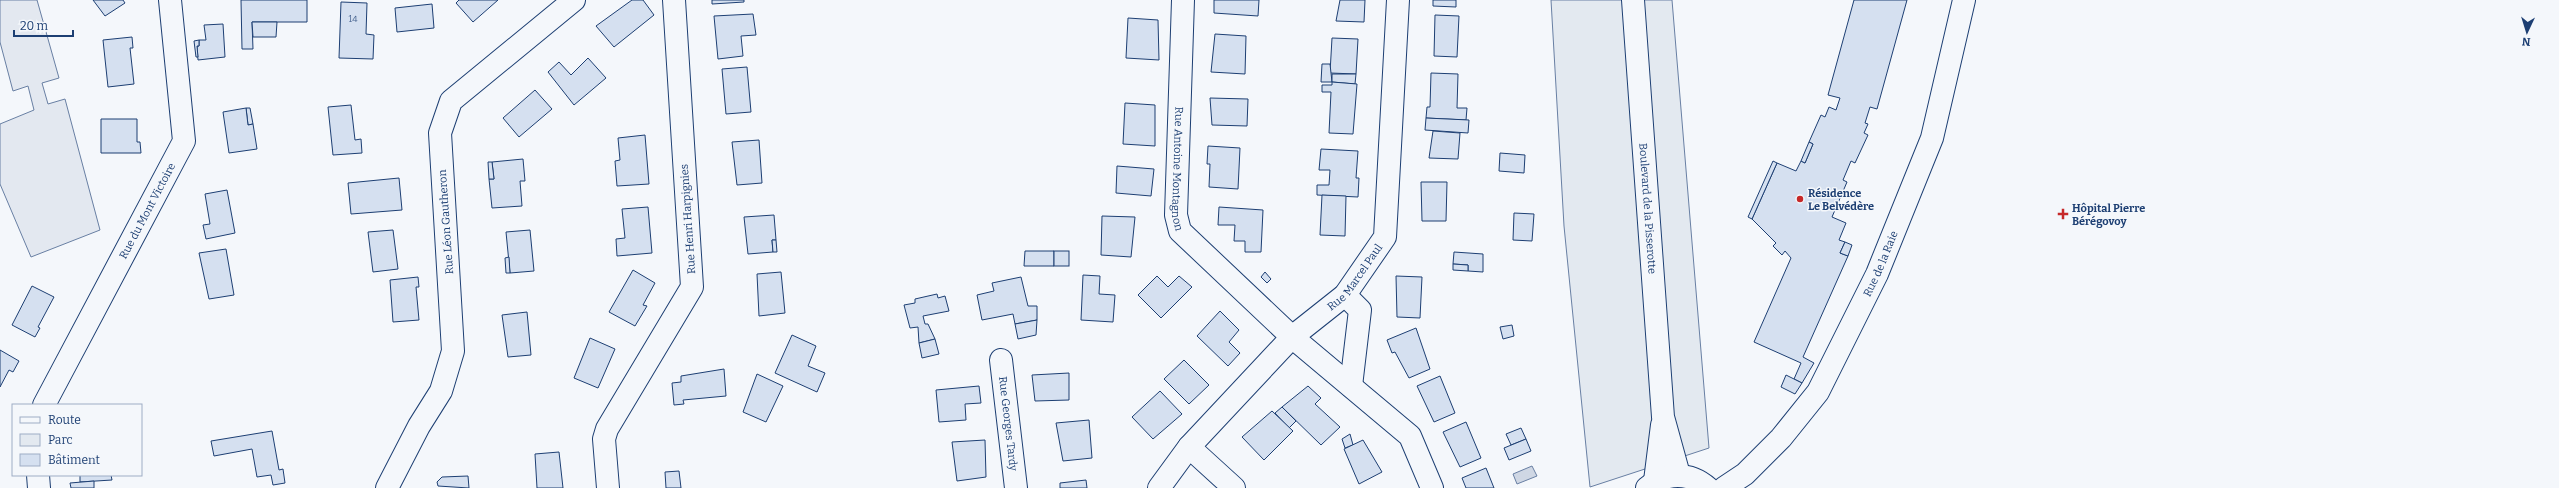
<svg xmlns="http://www.w3.org/2000/svg" width="2559" height="488" viewBox="0 0 2559 488" font-family="Bitter,serif">
	<style>
		.green { fill: #e3e9f0; stroke: #687fa3 }
		.parking { fill: #e3e8f0; stroke: #687fa3 }
		.water { fill: #cfd7e4; stroke: #687fa3 }
		.building { fill: #d5e0f0; stroke: #1d3f73 }
		.lines { fill: none; stroke-linecap: round; stroke-linejoin: round }
		.minor-casing { stroke: #1d3f73; stroke-width: 24 }
		.minor { stroke: #f4f7fb; stroke-width: 22 }
		.poi-dot { fill: #c62828; stroke: #f4f7fb; stroke-width: 1.5 }
		.labels { text-anchor: middle; dominant-baseline: central; stroke-width: 3; stroke-linejoin: round; paint-order: stroke }
		.number-label { font-size: 9px; fill: #4b6792 }
		.street-label { font-size: 11px; fill: #1d3f73; stroke: #f4f7fb }
		.poi-label { font-size: 11px; font-weight: bold; fill: #1d3f73; stroke: #f4f7fb; text-anchor: start }
	</style>
	<rect width="100%" height="100%" fill="#f4f7fb"/>
	<polygon class="green" points="1551,0 1672,0 1709,448 1590,487 1564,226"/>
	<polygon class="parking" points="0,0 37,0 59,78 42,83 48,104 65,99 100,230 31,257 0,184 0,124 34,110 28,86 13,91 0,42"/>
	<polygon class="water" points="1532,466 1537,476 1517,484 1513,474"/>
	<g class="building">
		<polygon points="93,0 123,0 125,3 105,16"/>
		<polygon points="241,0 307,0 307,22 252,22 253,49 242,49"/>
		<polygon points="459,0 498,0 473,22 456,3"/>
		<polygon points="632,0 643,0 654,15 614,47 596,26"/>
		<polygon points="712,0 744,0 744,2 712,4"/>
		<polygon points="1214,0 1259,0 1258,16 1214,13"/>
		<polygon points="1340,0 1365,0 1364,22 1336,21"/>
		<polygon points="1433,0 1456,0 1456,7 1433,6"/>
		<polygon points="1854,0 1907,0 1877,109 1870,107 1865,123 1868,124 1864,133 1868,135 1855,163 1851,161 1843,180 1847,182 1832,217 1846,223 1839,240 1845,242 1840,253 1848,256 1803,357 1814,363 1802,383 1794,379 1801,363 1754,342 1791,258 1785,251 1782,255 1773,246 1776,243 1752,219 1777,163 1796,171 1801,161 1805,163 1813,144 1809,142 1821,115 1825,117 1829,107 1836,110 1840,98 1828,95"/>
		<polygon points="341,2 367,3 366,34 374,35 373,59 339,58"/>
		<polygon points="432,4 434,28 397,32 395,8"/>
		<polygon points="753,14 756,35 741,36 743,56 718,59 714,16"/>
		<polygon points="1435,15 1459,16 1457,57 1434,56"/>
		<polygon points="1128,18 1158,20 1159,60 1126,58"/>
		<polygon points="252,22 277,22 276,37 253,37"/>
		<polygon points="223,24 225,57 198,60 197,46 199,46 199,40 206,40 204,25"/>
		<polygon points="1215,34 1246,36 1245,74 1211,72"/>
		<polygon points="132,37 133,48 130,48 134,84 108,87 103,40"/>
		<polygon points="1332,38 1358,39 1356,74 1330,73"/>
		<polygon points="199,40 199,46 197,46 198,57 196,57 194,41"/>
		<polygon points="588,58 606,78 574,105 548,72 559,62 571,75"/>
		<polygon points="1322,64 1330,64 1332,82 1321,82"/>
		<polygon points="747,67 751,112 726,114 722,69"/>
		<polygon points="1431,73 1458,74 1457,108 1467,108 1466,120 1426,118 1427,107 1430,107"/>
		<polygon points="1332,74 1356,74 1355,84 1332,82"/>
		<polygon points="1332,82 1357,84 1353,134 1329,133 1331,92 1322,92 1322,85 1332,85"/>
		<polygon points="535,90 552,109 519,137 503,118"/>
		<polygon points="1210,98 1248,99 1247,126 1212,125"/>
		<polygon points="1125,103 1155,105 1155,146 1123,144"/>
		<polygon points="351,105 355,140 361,139 362,153 333,155 328,107"/>
		<polygon points="246,108 250,108 253,124 248,125"/>
		<polygon points="246,108 248,125 253,124 257,149 229,153 223,112"/>
		<polygon points="1426,118 1469,120 1468,133 1425,130"/>
		<polygon points="101,119 137,119 137,142 140,142 141,153 101,153"/>
		<polygon points="1433,131 1460,133 1458,159 1429,158"/>
		<polygon points="645,135 649,184 617,186 615,161 620,160 618,138"/>
		<polygon points="759,140 762,183 737,185 732,142"/>
		<polygon points="1809,142 1813,144 1805,163 1801,161"/>
		<polygon points="1208,146 1240,148 1238,189 1209,187 1210,164 1207,164"/>
		<polygon points="1321,149 1358,151 1356,178 1359,178 1358,197 1317,195 1317,185 1329,185 1330,170 1319,170"/>
		<polygon points="1500,153 1525,155 1524,173 1499,171"/>
		<polygon points="523,159 525,181 520,181 522,206 492,208 489,179 494,179 492,162"/>
		<polygon points="1773,161 1777,163 1752,219 1748,217"/>
		<polygon points="488,162 492,162 494,179 489,179"/>
		<polygon points="1117,166 1154,169 1151,196 1116,193"/>
		<polygon points="399,178 402,210 351,214 348,183"/>
		<polygon points="1421,182 1447,182 1446,221 1422,221"/>
		<polygon points="227,190 235,233 206,239 203,225 210,224 205,194"/>
		<polygon points="1322,195 1346,196 1345,236 1320,235"/>
		<polygon points="648,207 652,253 617,256 616,239 625,238 622,209"/>
		<polygon points="1219,207 1263,210 1261,252 1245,252 1245,241 1234,241 1235,225 1218,225"/>
		<polygon points="1514,213 1534,214 1532,241 1513,240"/>
		<polygon points="774,215 776,240 772,240 773,252 748,254 744,217"/>
		<polygon points="1102,216 1135,217 1131,257 1101,255"/>
		<polygon points="393,230 398,269 373,272 368,232"/>
		<polygon points="530,230 534,271 510,273 506,232"/>
		<polygon points="772,240 776,240 777,252 773,252"/>
		<polygon points="1845,242 1852,245 1848,256 1840,253"/>
		<polygon points="226,249 234,295 209,299 199,253"/>
		<polygon points="1025,251 1054,251 1054,266 1024,266"/>
		<rect x="1054" y="251" width="15" height="15"/>
		<polygon points="1454,252 1483,254 1483,272 1468,271 1468,265 1453,264"/>
		<polygon points="509,257 510,273 506,273 505,258"/>
		<polygon points="1453,264 1468,265 1468,271 1453,270"/>
		<polygon points="633,270 655,283 643,305 647,306 635,326 609,312"/>
		<polygon points="781,272 785,313 759,316 757,274"/>
		<polygon points="1265,272 1271,279 1267,283 1261,277"/>
		<polygon points="1083,275 1100,276 1099,294 1115,295 1113,322 1081,320"/>
		<polygon points="1157,276 1168,287 1179,276 1192,287 1161,318 1138,295"/>
		<polygon points="1396,276 1422,277 1420,318 1397,317"/>
		<polygon points="418,277 419,287 416,287 419,320 393,322 390,280"/>
		<polygon points="1021,277 1028,306 1037,306 1037,320 1015,324 1013,314 982,320 977,295 994,291 992,283"/>
		<polygon points="32,286 54,297 38,327 40,328 35,337 12,325"/>
		<polygon points="937,294 938,298 945,296 949,311 923,316 925,324 928,324 935,339 919,343 918,327 910,328 904,305 915,303 915,299"/>
		<polygon points="1220,311 1239,330 1229,342 1240,353 1228,366 1197,336"/>
		<polygon points="527,312 531,355 508,357 502,315"/>
		<polygon points="1037,320 1036,335 1018,339 1015,324"/>
		<polygon points="1512,325 1514,336 1503,339 1500,327"/>
		<polygon points="1416,328 1430,369 1409,378 1395,352 1392,353 1387,340"/>
		<polygon points="792,335 816,346 808,366 825,373 817,392 775,373"/>
		<polygon points="590,338 615,349 598,388 574,378"/>
		<polygon points="935,339 939,354 922,358 919,343"/>
		<polygon points="0,350 19,361 13,372 9,370 0,387"/>
		<polygon points="1184,360 1209,385 1189,404 1164,379"/>
		<polygon points="724,369 726,396 683,400 684,404 674,405 672,383 681,382 681,376"/>
		<polygon points="1069,373 1069,400 1035,401 1032,375"/>
		<polygon points="757,374 783,386 766,422 743,412"/>
		<polygon points="1786,375 1802,383 1795,394 1781,387"/>
		<polygon points="1440,376 1455,413 1434,422 1417,386"/>
		<polygon points="979,386 981,403 965,404 966,420 939,422 936,390"/>
		<polygon points="1308,386 1321,398 1315,404 1340,427 1321,445 1282,407"/>
		<polygon points="1160,391 1182,414 1153,439 1132,417"/>
		<polygon points="1282,407 1296,421 1289,428 1275,413"/>
		<polygon points="1272,411 1293,431 1264,460 1242,437"/>
		<polygon points="1089,420 1092,458 1063,461 1056,423"/>
		<polygon points="1466,422 1481,458 1460,467 1443,432"/>
		<polygon points="1521,428 1526,439 1511,445 1506,434"/>
		<polygon points="272,431 279,470 283,469 285,483 273,485 271,475 257,477 252,449 214,456 211,441"/>
		<polygon points="1350,434 1353,445 1345,448 1342,439"/>
		<polygon points="1526,439 1531,451 1509,460 1504,448"/>
		<polygon points="985,440 986,477 957,481 952,442"/>
		<polygon points="1363,440 1382,472 1359,484 1344,449"/>
		<polygon points="559,452 563,488 537,488 535,454"/>
		<polygon points="1486,468 1494,488 1466,488 1462,478"/>
		<polygon points="679,471 681,488 666,488 665,472"/>
		<polygon points="80,475 111,475 112,480 80,482"/>
		<polygon points="468,476 469,488 438,486 437,482 442,477"/>
		<polygon points="1086,480 1087,488 1060,488 1060,483"/>
		<polygon points="94,481 94,488 71,488 70,483"/>
	</g>
	<g class="lines">
		<defs>
			<g id="minor">
				<path id="s1" d="M1183 0 1176 215 1180 231 1292 337 1410 436 1432 488"/>
				<path id="s2" d="M1633 0 1663 417 1679 475"/>
				<polyline points="1345,295 1360,310 1351,386"/>
				<path id="s3" d="M1001 360 1016 488"/>
				<path id="s4" d="M44 405 184 141 170 0"/>
				<polyline points="1189,447 1234,488"/>
				<polyline points="38,475 39,488"/>
				<polyline points="1655,481 1662,425"/>
				<polyline points="387,488 419,426 441,391 453,351 440,133 451,101 574,0"/>
				<polyline points="608,488 604,439 607,429 692,287 674,0"/>
				<path id="s5" d="M1159 488 1189 447 1292 337 1345 295 1385 237 1398 0"/>
				<path d="M1647 488C1666 472 1690 472 1708 488"/>
				<path id="s6" d="M1724 488 1745 474 1781 438 1818 392 1877 274 1932 138 1964 0"/>
			</g>
		</defs>
		<use href="#minor" class="minor-casing"/>
		<use href="#minor" class="minor"/>
	</g>
	<g class="poi-dot">
		<circle cx="1800" cy="199" r="4"/>
		<path d="M2061 208h4v4h4v4h-4v4h-4v-4h-4v-4h4z"/>
	</g>
	<g class="labels">
		<g class="number-label">
			<text x="353" y="19">14</text>
		</g>
		<g class="street-label">
			<text stroke="none"><textPath href="#s1" startOffset="169">Rue Antoine Montagnon</textPath></text>
			<text stroke="none"><textPath href="#s2" startOffset="209">Boulevard de la Pisserotte</textPath></text>
			<text stroke="none"><textPath href="#s4" startOffset="220">Rue du Mont Victoire</textPath></text>
			<text transform="translate(688 219) rotate(-94)">Rue Henri Harpignies</text>
			<text transform="translate(446 222) rotate(-94)">Rue Léon Gautheron</text>
			<text stroke="none"><textPath href="#s6" startOffset="278">Rue de la Raie</textPath></text>
			<text stroke="none"><textPath href="#s5" startOffset="289">Rue Marcel Paul</textPath></text>
			<text stroke="none"><textPath href="#s3" startOffset="64">Rue Georges Tardy</textPath></text>
		</g>
		<g class="poi-label">
			<text x="1808" y="193">Résidence<tspan x="1808" dy="13">Le Belvédère</tspan></text>
			<text x="2072" y="208">Hôpital Pierre<tspan x="2072" dy="13">Bérégovoy</tspan></text>
		</g>
	</g>
	<rect x="12" y="404" width="130" height="72" fill="#f4f7fb" stroke="#9eadc5"/>
	<rect x="20" y="417" width="20" height="6" fill="#f4f7fb" stroke="#9eadc5"/>
	<text x="48" y="424" font-size="12" fill="#1d3f73">Route</text>
	<rect x="20" y="434" width="20" height="12" fill="#e3e9f0" stroke="#9eadc5"/>
	<text x="48" y="444" font-size="12" fill="#1d3f73">Parc</text>
	<rect x="20" y="454" width="20" height="12" fill="#d5e0f0" stroke="#9eadc5"/>
	<text x="48" y="464" font-size="12" fill="#1d3f73">Bâtiment</text>
	<g transform="translate(2527 32) rotate(184)" stroke="#f4f7fb" stroke-width="3" paint-order="stroke">
	<path d="M0-3L7 15L0 10L-7 15Z" fill="#1d3f73"/>
	<text y="-6" font-size="11" font-weight="bold" text-anchor="middle" fill="#1d3f73">N</text>
	</g>
	<path d="M14 30v6h59v-6" fill="none" stroke="#1d3f73" stroke-width="2"/>
	<text x="20" y="30" font-size="12" fill="#1d3f73" stroke="#f4f7fb" stroke-width="3" paint-order="stroke">20 m</text>
</svg>
